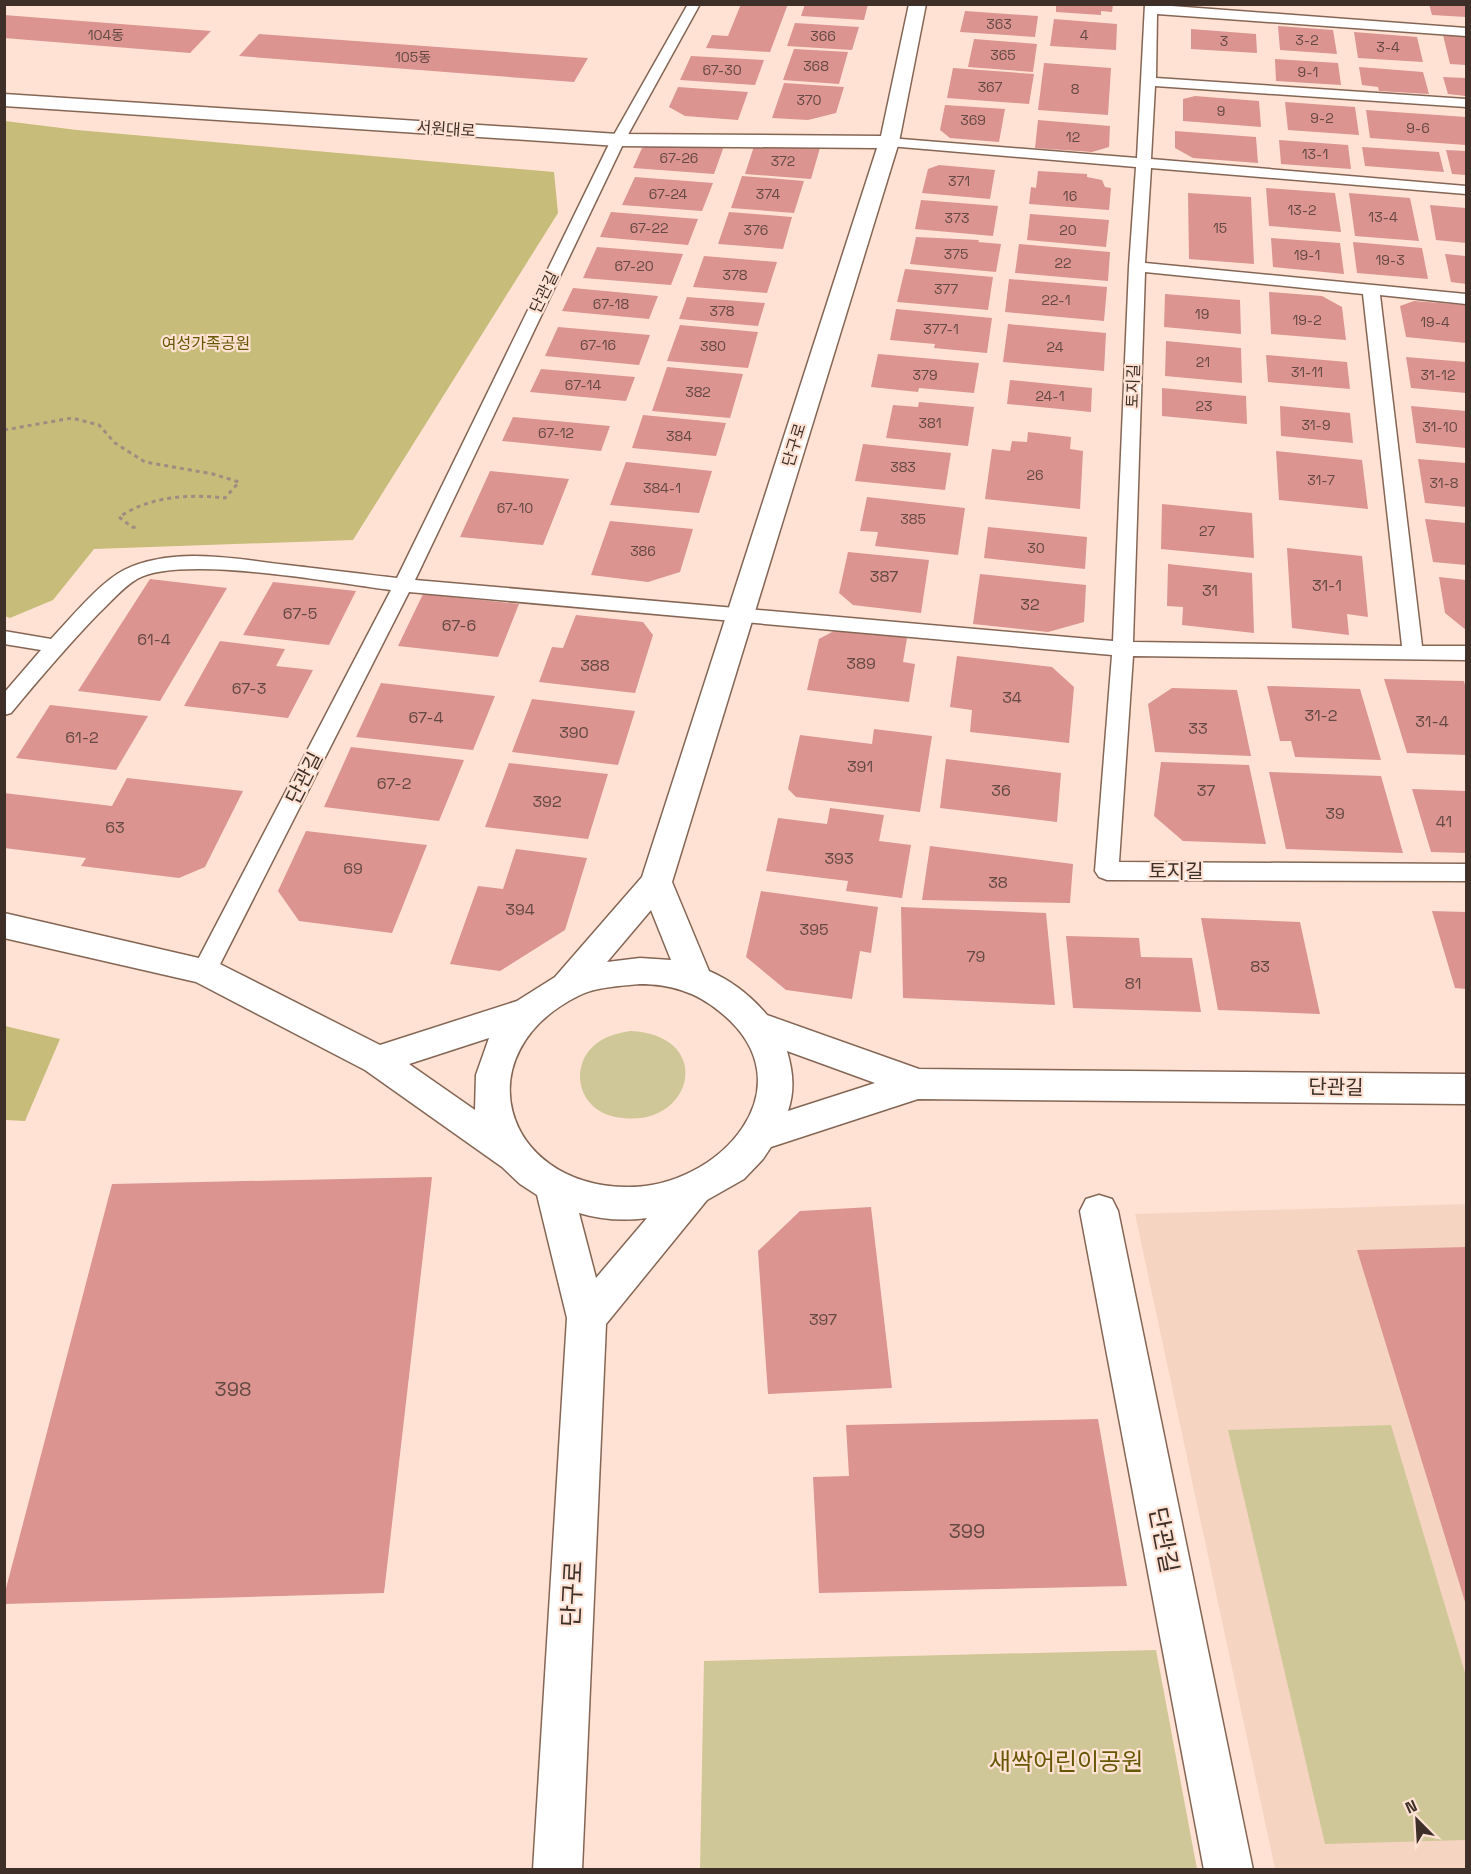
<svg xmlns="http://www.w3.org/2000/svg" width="1471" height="1874" viewBox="0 0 1471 1874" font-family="'Space Grotesk','Noto Sans KR',sans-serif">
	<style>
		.built { fill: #f6d4c2 }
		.green { fill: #cfc797 }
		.forest { fill: #c7bc7a }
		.building { fill: #db9490 }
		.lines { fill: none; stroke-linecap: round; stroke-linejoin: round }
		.service-casing { stroke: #856655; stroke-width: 3 }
		.pedestrian-casing { stroke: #856655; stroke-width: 3 }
		.tertiary-casing { stroke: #856655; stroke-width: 3 }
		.path { stroke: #a28c81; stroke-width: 3; stroke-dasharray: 4 4; stroke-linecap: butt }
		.service { fill: #fff; fill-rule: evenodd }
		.pedestrian { fill: #fff; fill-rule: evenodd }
		.tertiary { fill: #fff; fill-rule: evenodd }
		.labels { text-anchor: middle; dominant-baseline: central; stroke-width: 4.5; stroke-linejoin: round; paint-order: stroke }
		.far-number-label { font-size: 14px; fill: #654943 }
		.far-street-label { font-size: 16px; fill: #3e3029; stroke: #ffe2d3 }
		.far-park-label { font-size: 16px; fill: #645804; stroke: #ffe2d3 }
		.number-label { font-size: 16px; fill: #654943 }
		.street-label { font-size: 20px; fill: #3e3029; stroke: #ffe2d3 }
		.near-number-label { font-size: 20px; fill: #654943 }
		.near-street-label { font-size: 24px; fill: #3e3029; stroke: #ffe2d3 }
		.near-park-label { font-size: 24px; fill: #645804; stroke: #ffe2d3 }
	</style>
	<rect width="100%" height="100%" fill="#ffe2d3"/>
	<polygon class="built" points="1466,1204 1466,1869 1275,1869 1135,1214"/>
	<g class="green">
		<path d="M630 1031C716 1035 693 1127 623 1118 611 1117 599 1113 591 1104 573 1084 578 1055 600 1041 609 1035 620 1033 630 1031Z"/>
		<polygon points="1391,1425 1466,1676 1466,1840 1325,1844 1228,1430"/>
		<polygon points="1156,1650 1197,1869 700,1869 704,1661"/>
	</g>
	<g class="forest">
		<polygon points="5,121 77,130 554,172 558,213 353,540 94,549 53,600 10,618 4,616"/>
		<polygon points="5,1026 60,1039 25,1121 5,1120"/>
	</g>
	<g class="building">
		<polygon points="741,4 788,4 770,52 706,48 712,35 728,36"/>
		<polygon points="805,4 868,4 864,20 801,16"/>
		<polygon points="1056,4 1113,4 1112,12 1101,11 1101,15 1056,12"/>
		<polygon points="1429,4 1466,4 1466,17 1432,15"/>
		<polygon points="965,11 1038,16 1035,37 960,32"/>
		<polygon points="4,15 211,31 190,53 4,38"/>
		<polygon points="1054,19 1117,24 1116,50 1050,46"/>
		<polygon points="795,23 859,27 852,50 787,46"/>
		<polygon points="1278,26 1333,30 1337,54 1280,50"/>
		<polygon points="1191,29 1256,34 1257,53 1191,49"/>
		<polygon points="1354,32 1417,37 1423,62 1358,58"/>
		<polygon points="259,34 588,58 574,82 239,56"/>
		<polygon points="1443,35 1466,37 1466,65 1450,64"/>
		<polygon points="974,39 1037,44 1033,72 968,67"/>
		<polygon points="794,49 848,52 839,84 783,80"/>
		<polygon points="691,56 764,60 755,85 680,80"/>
		<polygon points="1275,59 1338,63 1341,85 1276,81"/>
		<polygon points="1044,63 1111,68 1108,115 1038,110"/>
		<polygon points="1359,67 1423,72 1429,94 1379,91 1378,87 1362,85"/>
		<polygon points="953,68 1034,74 1029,104 947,98"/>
		<polygon points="1443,77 1466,78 1466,96 1448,94"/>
		<polygon points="784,83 844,87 836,113 808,120 772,118"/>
		<polygon points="678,87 748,92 738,120 685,116 669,107"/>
		<polygon points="1195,96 1259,101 1261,127 1183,121 1183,99"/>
		<polygon points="1285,102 1355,107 1359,135 1288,130"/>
		<polygon points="945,105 1005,109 999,142 950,138 940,130"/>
		<polygon points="1366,110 1466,117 1466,145 1370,138"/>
		<polygon points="1038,120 1110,126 1109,147 1092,152 1035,148"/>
		<polygon points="1175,131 1256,137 1258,163 1193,158 1175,148"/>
		<polygon points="1279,140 1348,145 1351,169 1281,164"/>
		<polygon points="662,141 724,146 714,174 633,168 642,148"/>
		<polygon points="755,143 820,148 811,179 745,174"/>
		<polygon points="1362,147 1439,152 1444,172 1365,166"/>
		<polygon points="1446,150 1466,151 1466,175 1452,174"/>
		<polygon points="939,165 995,170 990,199 922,193 928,169"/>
		<polygon points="1038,171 1087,174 1087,177 1102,180 1105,187 1111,188 1109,210 1029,204 1031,187 1036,188"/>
		<polygon points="742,176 804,181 794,213 731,208"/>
		<polygon points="635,177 713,183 702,211 622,205"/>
		<polygon points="1266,188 1335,193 1341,232 1269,226"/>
		<polygon points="1188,193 1251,197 1254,264 1189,259"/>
		<polygon points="1349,193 1410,198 1419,241 1355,236"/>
		<polygon points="921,200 998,206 993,236 915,229"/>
		<polygon points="1430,205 1466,208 1466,243 1436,240"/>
		<polygon points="611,212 698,219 688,245 600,237"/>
		<polygon points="729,212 792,217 783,249 718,244"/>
		<polygon points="1030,214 1109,220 1106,247 1027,240"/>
		<polygon points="916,237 979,240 978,242 1001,244 996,272 910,264"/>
		<polygon points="1271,238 1340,243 1344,274 1273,267"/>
		<polygon points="1353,242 1422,248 1428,279 1357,273"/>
		<polygon points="1019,244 1110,252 1108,281 1015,273"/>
		<polygon points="597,247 683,254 671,285 583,278"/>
		<polygon points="1445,254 1466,256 1466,284 1451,282"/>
		<polygon points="704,256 777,262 767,293 693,287"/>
		<polygon points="905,269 993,277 988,310 897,302"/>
		<polygon points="1009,279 1107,287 1104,321 1005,312"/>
		<polygon points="573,288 658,296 649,319 562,311"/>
		<polygon points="1269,292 1322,296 1342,307 1346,340 1271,334"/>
		<polygon points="1165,294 1240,300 1241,334 1164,327"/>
		<polygon points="687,297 765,303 758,326 679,319"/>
		<polygon points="1414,301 1466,305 1466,343 1406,337 1400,306"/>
		<polygon points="896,309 992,318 987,353 934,348 935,344 890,340"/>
		<polygon points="1008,324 1106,333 1104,371 1003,362"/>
		<polygon points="680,325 758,332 748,368 667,361"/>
		<polygon points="558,327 650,335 639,365 545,356"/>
		<polygon points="1166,341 1241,348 1242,383 1165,376"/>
		<polygon points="878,354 979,363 974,393 919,388 918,392 871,387"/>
		<polygon points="1266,355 1347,362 1350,389 1268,382"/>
		<polygon points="1406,357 1466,362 1466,393 1411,388"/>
		<polygon points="667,367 743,374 730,418 652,411"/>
		<polygon points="541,369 635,377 626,401 530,392"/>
		<polygon points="1010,380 1092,388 1091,412 1007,404"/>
		<polygon points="1162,388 1246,396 1247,424 1162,416"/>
		<polygon points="919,402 974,407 968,446 886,438 893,405 918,407"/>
		<polygon points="1280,406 1350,413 1353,443 1281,436"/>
		<polygon points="1411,406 1466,411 1466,448 1416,443"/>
		<polygon points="643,415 726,423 716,456 632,448"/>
		<polygon points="513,417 610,426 601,451 502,441"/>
		<polygon points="1028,432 1071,437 1070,449 1083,451 1080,509 985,499 992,449 1010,451 1012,441 1027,442"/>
		<polygon points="863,444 951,453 945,490 855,481"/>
		<polygon points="1276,451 1362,460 1368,509 1279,500"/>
		<polygon points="1418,459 1466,463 1466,507 1425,503"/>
		<polygon points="626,462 712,471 699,513 610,505"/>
		<polygon points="490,471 569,479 543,545 460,537"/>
		<polygon points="867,497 965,508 958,555 875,546 878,532 860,531"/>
		<polygon points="1162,504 1252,513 1254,558 1161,549"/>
		<polygon points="1425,519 1466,523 1466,565 1433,562"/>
		<polygon points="610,521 693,529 680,572 648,582 591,575"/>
		<polygon points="988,527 1087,537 1085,569 984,558"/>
		<polygon points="1287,548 1362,556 1368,617 1347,614 1349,635 1292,628"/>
		<polygon points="848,552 929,560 921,613 853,605 839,593"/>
		<polygon points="1168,564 1252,573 1254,633 1182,625 1183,607 1167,606"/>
		<polygon points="980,574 1086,585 1084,622 1048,632 973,624"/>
		<polygon points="1439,577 1466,580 1466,630 1445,613"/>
		<polygon points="150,579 227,588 160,701 78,691"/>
		<polygon points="273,582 356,591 329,645 243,635"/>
		<polygon points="423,594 519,604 498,657 398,646"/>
		<polygon points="576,615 643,622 653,635 635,693 539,682 552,647 563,648"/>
		<polygon points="845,625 908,632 903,662 915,664 909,702 807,690 819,639"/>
		<polygon points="220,641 285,649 276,666 313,670 288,718 184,706"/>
		<polygon points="957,656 1052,667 1074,687 1069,743 970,732 972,710 950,707"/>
		<polygon points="1384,679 1464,681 1466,689 1466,755 1407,753"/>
		<polygon points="381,683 495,696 473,750 356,737"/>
		<polygon points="1267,686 1360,689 1381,760 1295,757 1291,741 1280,741"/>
		<polygon points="1172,688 1237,690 1251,756 1155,752 1148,704"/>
		<polygon points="532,699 635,711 618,765 512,752"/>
		<polygon points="50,705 148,716 116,770 16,758"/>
		<polygon points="874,729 932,736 920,812 796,797 788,789 800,735 872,744"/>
		<polygon points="351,747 464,760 439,821 324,807"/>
		<polygon points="946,759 1061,773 1057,822 940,808"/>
		<polygon points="1161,762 1249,765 1266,844 1183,841 1154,816"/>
		<polygon points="509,763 608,774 588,839 485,827"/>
		<polygon points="1269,772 1381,776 1403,853 1286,849"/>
		<polygon points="127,778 243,791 205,867 179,878 81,866 86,858 4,848 4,793 112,806"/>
		<polygon points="1412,789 1466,791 1466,853 1431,852"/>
		<polygon points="830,808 884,815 879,841 911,845 902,898 846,891 848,881 766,871 778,818 827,824"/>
		<polygon points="306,831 427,845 392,933 299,921 278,891"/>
		<polygon points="930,846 1073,864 1070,903 922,900"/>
		<polygon points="516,849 587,858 565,930 500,971 450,964 478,886 503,889"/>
		<polygon points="761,891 878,907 871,953 860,951 852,999 786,990 746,957"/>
		<polygon points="901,907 1046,913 1055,1005 903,998"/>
		<polygon points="1432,911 1466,912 1466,989 1455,988"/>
		<polygon points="1201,918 1300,922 1320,1014 1218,1010"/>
		<polygon points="1066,936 1139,938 1141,957 1192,958 1201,1012 1073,1008"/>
		<polygon points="432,1177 384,1593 4,1604 4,1596 112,1184"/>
		<polygon points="871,1207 892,1388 768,1394 758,1251 800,1211"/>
		<polygon points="1466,1247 1466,1605 1357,1250"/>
		<polygon points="1098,1419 1127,1586 819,1593 813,1477 849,1476 846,1425"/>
	</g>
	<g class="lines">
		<defs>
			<path id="service" d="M688 4H700L625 140 415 580 1113 641 1129 267 1136 167 889 146 882 142 889 138 1137 158 1145 4 1466 28V36L1157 14 1156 78 1466 99V107L1155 86 1151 159 1466 186V194L1151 168 1145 263 1466 294V304L1380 295 1422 646H1466V660L1133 656 1119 862 1466 864V881L1107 880 1099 877 1095 871 1112 655 409 592 213 978 204 981 195 978 192 971 391 590C335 583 181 554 137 579 122 588 111 602 99 613 68 645 40 678 11 713L4 715V693L41 650 4 644V631L51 639C71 618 99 583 124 570 174 546 235 559 287 565 324 569 360 574 397 578L611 140ZM1145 272 1363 294 1402 646 1133 642Z"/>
			<polygon id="pedestrian" points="1099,1195 1112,1199 1118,1211 1253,1870 1204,1870 1080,1211 1086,1199"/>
			<path id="tertiary" d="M909 4H926L899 142 672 882 709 971C732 981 751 996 767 1015L919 1069 1466 1074V1104L918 1099 771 1147 763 1159 744 1179 707 1200 606 1324 582 1870H533L567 1318 537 1195 520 1184 502 1167 365 1070 196 982 4 938V913L216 962 380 1045 517 1001 555 977 642 877 877 148 618 146 4 106V94L618 134 881 136ZM651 910 671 960 640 958 607 962ZM640 984C670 984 696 992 719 1011 813 1085 719 1190 625 1187 502 1184 464 1053 578 996 595 987 620 986 640 984ZM489 1038 476 1075 475 1110 409 1064ZM787 1051 875 1083 788 1111C795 1090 793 1072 787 1051ZM579 1213C602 1220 624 1221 647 1218L596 1278Z"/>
		</defs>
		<use href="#service" class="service-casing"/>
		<use href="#pedestrian" class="pedestrian-casing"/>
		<use href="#tertiary" class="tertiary-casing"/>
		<path class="path" d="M4 430 72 418 99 425 115 443 145 462 213 474 239 482 225 498C188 494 151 496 119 517L132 527 138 528"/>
		<use href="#service" class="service"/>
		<use href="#pedestrian" class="pedestrian"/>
		<use href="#tertiary" class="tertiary"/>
	</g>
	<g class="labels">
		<g class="far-number-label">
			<text x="999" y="24">363</text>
			<text x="106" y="35">104동</text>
			<text x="1084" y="35">4</text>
			<text x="823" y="36">366</text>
			<text x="1307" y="40">3-2</text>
			<text x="1224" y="41">3</text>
			<text x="1388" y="47">3-4</text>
			<text x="1003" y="55">365</text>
			<text x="413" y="57">105동</text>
			<text x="816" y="66">368</text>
			<text x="722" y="70">67-30</text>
			<text x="1308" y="72">9-1</text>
			<text x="990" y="87">367</text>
			<text x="1075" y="89">8</text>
			<text x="809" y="100">370</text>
			<text x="1221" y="111">9</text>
			<text x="1322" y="118">9-2</text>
			<text x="973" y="120">369</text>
			<text x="1418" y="128">9-6</text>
			<text x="1073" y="137">12</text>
			<text x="1315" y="154">13-1</text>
			<text x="679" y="158">67-26</text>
			<text x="783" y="161">372</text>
			<text x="959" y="181">371</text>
			<text x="668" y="194">67-24</text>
			<text x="768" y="194">374</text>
			<text x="1070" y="196">16</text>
			<text x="1302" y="210">13-2</text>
			<text x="1383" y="217">13-4</text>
			<text x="957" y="218">373</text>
			<text x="649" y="228">67-22</text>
			<text x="1220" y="228">15</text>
			<text x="756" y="230">376</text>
			<text x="1068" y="230">20</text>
			<text x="956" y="254">375</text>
			<text x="1307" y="255">19-1</text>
			<text x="1390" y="260">19-3</text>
			<text x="1063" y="263">22</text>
			<text x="634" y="266">67-20</text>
			<text x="735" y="275">378</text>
			<text x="946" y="289">377</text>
			<text x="1056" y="300">22-1</text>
			<text x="611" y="304">67-18</text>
			<text x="722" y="311">378</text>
			<text x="1202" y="314">19</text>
			<text x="1307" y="320">19-2</text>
			<text x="1435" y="322">19-4</text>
			<text x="941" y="329">377-1</text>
			<text x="598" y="345">67-16</text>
			<text x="713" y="346">380</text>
			<text x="1055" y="347">24</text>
			<text x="1203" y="362">21</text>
			<text x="1307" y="372">31-11</text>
			<text x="925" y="375">379</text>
			<text x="1438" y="375">31-12</text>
			<text x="583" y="385">67-14</text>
			<text x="698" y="392">382</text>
			<text x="1050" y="396">24-1</text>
			<text x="1204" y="406">23</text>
			<text x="930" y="423">381</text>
			<text x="1316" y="425">31-9</text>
			<text x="1440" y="427">31-10</text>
			<text x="556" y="433">67-12</text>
			<text x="679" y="436">384</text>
			<text x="903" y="467">383</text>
			<text x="1035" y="475">26</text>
			<text x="1321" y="480">31-7</text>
			<text x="1444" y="483">31-8</text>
			<text x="662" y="488">384-1</text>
			<text x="515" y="508">67-10</text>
			<text x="913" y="519">385</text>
			<text x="1207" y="531">27</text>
			<text x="1036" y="548">30</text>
			<text x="643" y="551">386</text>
		</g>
		<g class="far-street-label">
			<text transform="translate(446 129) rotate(4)">서원대로</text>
			<text transform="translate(544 292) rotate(-64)">단관길</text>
			<text transform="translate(1133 386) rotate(-88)">토지길</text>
			<text transform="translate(794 445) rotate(-73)">단구로</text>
		</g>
		<g class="far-park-label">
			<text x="206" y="343">여성가족공원</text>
		</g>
		<g class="number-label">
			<text x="884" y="576">387</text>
			<text x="1327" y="585">31-1</text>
			<text x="1210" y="590">31</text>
			<text x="1030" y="604">32</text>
			<text x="300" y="613">67-5</text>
			<text x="459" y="625">67-6</text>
			<text x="154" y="639">61-4</text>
			<text x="861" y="663">389</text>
			<text x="595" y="665">388</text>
			<text x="249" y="688">67-3</text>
			<text x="1012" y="697">34</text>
			<text x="1321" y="715">31-2</text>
			<text x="426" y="717">67-4</text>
			<text x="1432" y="721">31-4</text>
			<text x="1198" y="728">33</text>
			<text x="574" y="732">390</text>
			<text x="82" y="737">61-2</text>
			<text x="860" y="766">391</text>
			<text x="394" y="783">67-2</text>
			<text x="1001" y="790">36</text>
			<text x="1206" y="790">37</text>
			<text x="547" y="801">392</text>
			<text x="1335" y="813">39</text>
			<text x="1444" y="821">41</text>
			<text x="115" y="827">63</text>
			<text x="839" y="858">393</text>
			<text x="353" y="868">69</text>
			<text x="998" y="882">38</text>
			<text x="520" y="909">394</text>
			<text x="814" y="929">395</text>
			<text x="976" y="956">79</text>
			<text x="1260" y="966">83</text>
			<text x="1133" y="983">81</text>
			<text x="823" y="1319">397</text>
		</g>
		<g class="street-label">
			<text transform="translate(304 778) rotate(-63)">단관길</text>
			<text x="1176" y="871">토지길</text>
			<text transform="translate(1336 1087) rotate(1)">단관길</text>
		</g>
		<g class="near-number-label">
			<text x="233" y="1389">398</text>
			<text x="967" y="1531">399</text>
		</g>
		<g class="near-street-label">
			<text transform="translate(1164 1540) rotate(79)">단관길</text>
			<text transform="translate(572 1594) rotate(-87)">단구로</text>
		</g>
		<g class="near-park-label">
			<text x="1066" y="1761">새싹어린이공원</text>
		</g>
	</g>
	<rect width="1471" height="1874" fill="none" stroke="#3e3029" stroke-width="12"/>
	<g transform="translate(1417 1820) rotate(336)" stroke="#ffe2d3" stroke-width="4.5" paint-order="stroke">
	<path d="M0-4.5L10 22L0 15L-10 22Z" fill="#3e3029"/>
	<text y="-9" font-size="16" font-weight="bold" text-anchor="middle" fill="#3e3029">N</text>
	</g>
</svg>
